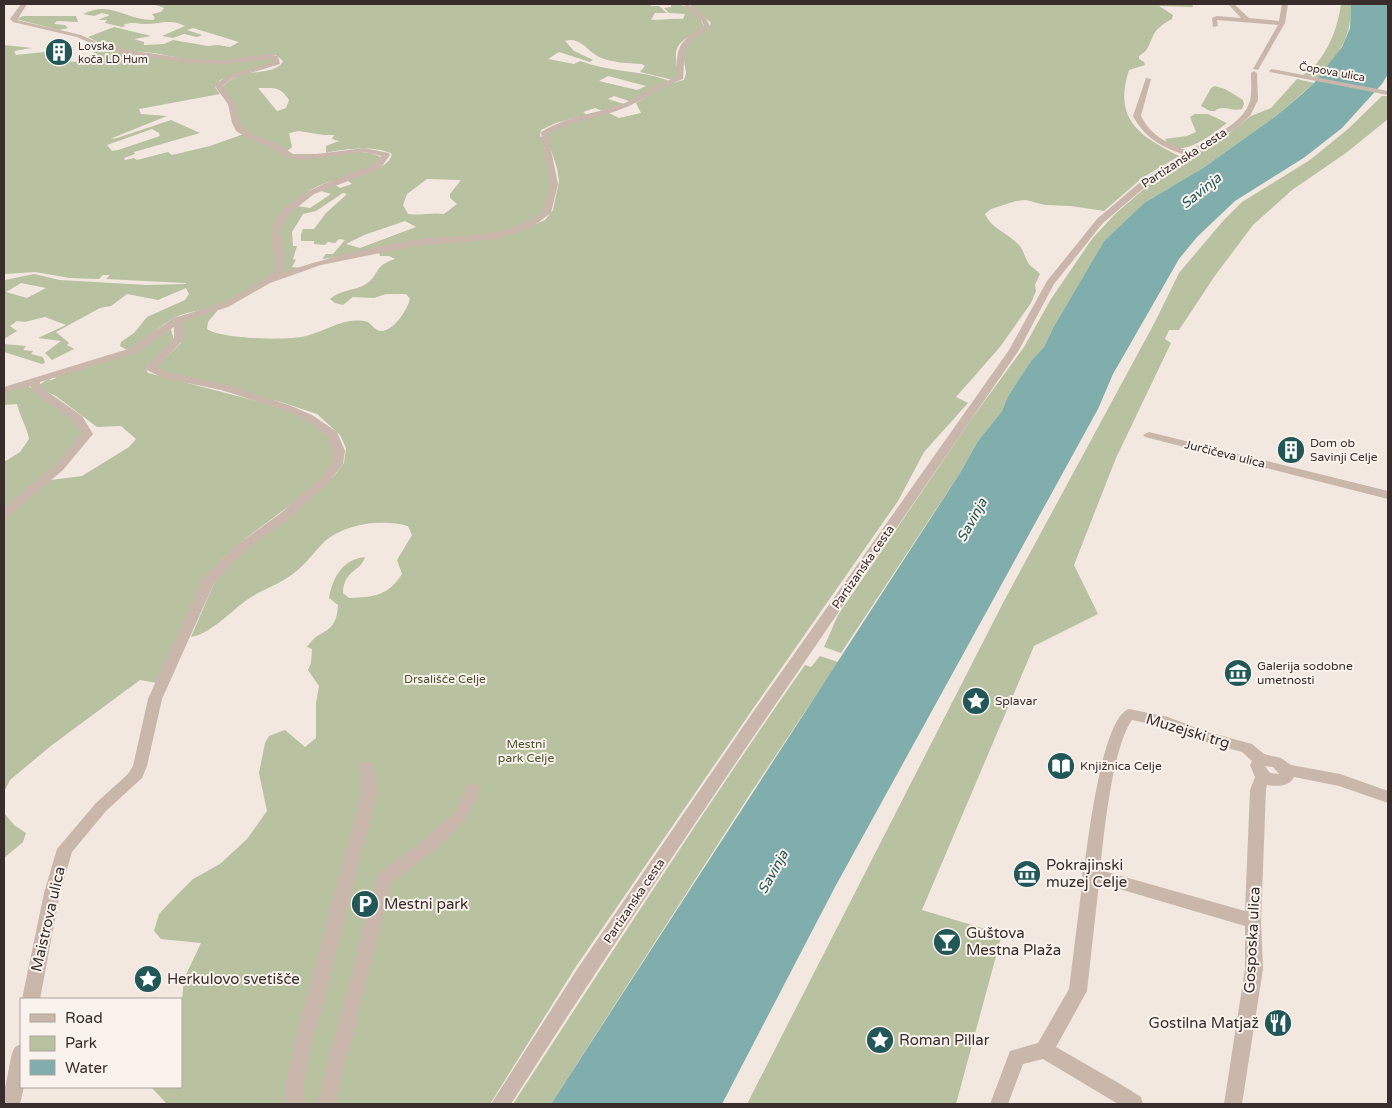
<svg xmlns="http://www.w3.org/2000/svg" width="1392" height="1108" viewBox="0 0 1392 1108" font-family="'Varela Round',sans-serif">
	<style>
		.green { fill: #b8c1a0; fill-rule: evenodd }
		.water { fill: #7faeac }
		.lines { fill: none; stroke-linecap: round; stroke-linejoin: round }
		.minor { fill: #cab7ab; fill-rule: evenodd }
		.labels { text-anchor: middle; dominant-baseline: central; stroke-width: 4; stroke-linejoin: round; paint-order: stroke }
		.far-poi-label { font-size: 11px; fill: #382d2a; stroke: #faf2ec; text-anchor: start }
		.far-street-label { font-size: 11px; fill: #382d2a; stroke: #faf2ec }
		.street-label { font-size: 12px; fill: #382d2a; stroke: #faf2ec }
		.poi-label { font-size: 12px; fill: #382d2a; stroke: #faf2ec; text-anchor: start }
		.park-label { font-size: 12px; fill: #4a552f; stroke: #faf2ec }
		.water-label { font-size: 14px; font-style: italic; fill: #215857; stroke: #faf2ec }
		.near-street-label { font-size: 15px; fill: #382d2a; stroke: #faf2ec }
		.near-poi-label { font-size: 15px; fill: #382d2a; stroke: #faf2ec; text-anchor: start }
	</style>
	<rect width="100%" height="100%" fill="#f2e8df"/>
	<g class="green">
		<path d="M153 4H650L651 6H659L667 13H655L651 20C662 20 672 18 683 19L685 14 669 13 664 8 671 7V4H666C685 4 697 7 704 27 693 36 674 40 676 58 676 65 678 71 678 78L673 80 640 72 645 66 642 64C628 63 612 63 599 57 587 51 580 36 565 41L574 51 593 60 590 62 559 52 548 59 574 64 580 61C609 72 639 70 667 80L668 82 632 102 614 96 608 99 624 104 602 111 595 108 583 112 587 115 556 123 541 130 540 136 542 137 551 168 552 180 545 211 536 220 497 233 322 259 326 254H333L345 240 339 239 335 243 328 242 325 245 314 244V241H301V234L303 229H314L326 213 347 194 343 193 316 211 303 214 292 232 293 246H297L293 259 296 260 292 267 302 268 278 277V233L282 220 297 206 310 208 331 194 321 191 333 184 340 188 352 184 347 180C360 176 389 169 392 154 377 145 342 149 326 153V146L339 141 332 139 334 135H324L299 131 289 133 292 147 285 153 243 130 221 87C228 82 234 77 242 75 254 71 278 73 283 61L276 55 244 60H190L154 53 123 50 104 45 88 37 114 27 151 36 134 39 144 42V45L164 44 173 40 208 46 218 45 230 47 239 42 193 28 187 30 202 35 197 37 184 34 173 38 162 36 185 26C168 18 159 25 143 24 135 23 131 22 123 25L126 26 122 27 105 23 107 20H98L110 15 102 13 94 16 83 14C111 0 125 20 153 20L155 18 152 14 161 12 164 8ZM608 76 646 86 637 90 599 81ZM258 88C275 88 280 86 289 100L286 108 277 111ZM427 179 461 180 450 194V198L457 204 444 214C432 212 420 216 408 214L403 205 407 194ZM405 221 416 227 360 248 346 244 364 235Z"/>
		<path d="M689 4H1192L1193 7 1159 6 1173 15 1172 19C1165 23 1156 28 1153 36 1148 46 1149 50 1139 56V59L1144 62 1145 65 1129 70C1113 119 1139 136 1179 156L1142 178 1104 211 1071 206 1045 205 1026 200 1016 201 991 209 985 214C991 228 1007 233 1017 243 1024 249 1024 257 1029 264 1032 268 1037 270 1040 274L1035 285 1036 291 1031 303 1000 347 956 397 968 403 924 452 898 501 750 713 575 968 490 1104H167L152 1088 181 1087V1013L184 979 201 943 161 939 154 931 159 914 175 897 193 879 220 864 247 839 267 811 259 773 265 743 269 736 285 730 305 747 316 738V703L319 686 308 670 311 663 312 649 307 647C321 626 336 637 338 605L329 598C333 578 341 560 365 557 360 573 344 569 343 593L349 598C374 597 388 596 402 574L397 560 412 535 408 526C383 519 346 523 325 541 314 552 304 567 290 576 276 586 258 591 244 602 227 615 211 633 191 637L217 576 232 559 333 477 344 463 346 448 340 435 317 414 281 402 163 372 156 367 181 343 182 319 218 310 208 322 207 329C221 339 288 341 306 336 327 331 345 316 368 322 372 325 376 331 381 331 394 331 407 310 410 299L406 294H386L374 298 353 297 343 305 335 303 330 299C341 289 355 291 366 284 380 275 373 266 395 259L389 256H380L379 252 426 243 487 239 519 231 545 220 553 210 559 181 557 168 548 141V130L607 112 619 118 641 113 636 103 668 84 684 80 686 73 682 48C690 38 704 35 711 23Z"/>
		<path d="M1341 4H1351C1351 39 1340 52 1318 78L1303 75C1325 62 1338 29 1341 4Z"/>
		<polygon points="23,16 76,16 78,22 57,21 54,24 65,25 68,28 59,30 16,19"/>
		<path d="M4 45 32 48 14 51 16 55 44 52 50 60C62 59 75 64 87 61L84 59 102 47 188 62 273 58 275 63 220 80 215 87 220 94 139 109 141 114 167 116 110 139 117 138 171 120 200 133 134 152 135 154 124 158 125 160 134 158 137 160 168 152 172 155 210 146 244 134C252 138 264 141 272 146 280 152 284 158 295 158 320 159 361 144 382 158 367 176 338 176 318 186 305 192 294 203 283 212L275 273C257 285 238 299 218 306 204 310 189 311 176 317 158 326 146 341 129 351L120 346 121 342 134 333 147 317 185 300 189 294 186 288 158 300 127 294 111 306 100 308 56 332 69 343 67 345 74 349 52 360 45 353 61 341 38 338 66 325 45 317 25 322 17 321 10 326 17 331 4 339 5 280 34 274 60 280 146 285 186 284 185 283 106 279 110 275H103L99 279 70 278 35 272 4 274ZM152 129 159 133 160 136 118 150 112 151 107 145ZM21 283 46 288 27 298 6 292Z"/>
		<polygon points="1297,79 1314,83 1276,116 1203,168 1144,203 1104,241 1053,328 1044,347 1031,361 1008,396 1002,411 978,441 960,473 841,653 824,647 838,615 970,421 1024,347 1051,299 1092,239 1114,215 1153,181 1229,133 1251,116 1271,108"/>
		<path d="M1215 86 1225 89 1243 100 1244 104 1242 109C1232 112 1222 104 1215 111H1210L1201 106 1211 88Z"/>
		<polygon points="1382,96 1388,96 1388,119 1346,153 1292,190 1253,225 1214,277 1179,330 1169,330 1165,339 1171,343 1116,458 1074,565 1098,614 1034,646 922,910 1002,934 956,1104 747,1104 1004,601 1156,320 1179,273 1223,221 1242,202 1310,160 1348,129"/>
		<path d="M1195 114H1208L1227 123C1214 133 1178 163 1165 139L1187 136 1196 132 1190 117Z"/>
		<path d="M171 329 174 341 148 365 146 369 148 373 269 404 298 415 310 421 331 438 337 448C336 453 335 458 333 463 329 475 316 483 307 491 274 521 230 543 205 580L157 683 140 680 52 745 10 780 4 792V518L51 480 82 476 129 447 136 439 121 426 97 427 56 396 41 389 39 385 48 379 52 380 56 378 55 377 134 353Z"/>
		<polygon points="4,344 26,346 23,350 33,351 31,354 43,357 45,363 42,364 4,352"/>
		<path d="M27 385 76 421 84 437 41 480 4 510V462L20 452 29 439C27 427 20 417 17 404L4 405V391Z"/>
		<path d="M820 656 838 662 752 791 551 1104H513C609 957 704 809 805 665L811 667Z"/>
		<polygon points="4,813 14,825 26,833 23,842 4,858"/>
	</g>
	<polygon class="water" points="1351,4 1388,4 1388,74 1382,84 1342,128 1305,157 1235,201 1197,237 1179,259 1113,374 1098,409 835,887 722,1104 551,1104 960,473 978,441 1002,411 1008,396 1031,361 1044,347 1053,328 1104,241 1144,203 1203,168 1276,116 1302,94 1314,83 1342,47 1350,28"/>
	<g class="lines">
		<g class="minor">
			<path d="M21 4H27L17 20 81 35 101 44 122 49 189 59 225 60 268 54 278 56 280 64 234 78 222 86 236 104 242 127 253 135 274 142 293 154H317L364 148 389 153 390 155 380 169 314 194 288 215 280 231 285 266 282 273C325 258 370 247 415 240 464 233 499 241 543 212L550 184 541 132C569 115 597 114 625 103 643 95 658 83 677 77 676 47 678 42 704 26L702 21 683 4C694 4 707 16 710 27L685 47 683 79C664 86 649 97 631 105 604 118 574 119 548 135L558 184 551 213 532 227 496 239 415 246 321 265 270 283 228 307 182 322 184 339 157 367 170 373 227 385 289 405 312 415 337 432 345 451 343 464 328 483 289 519 242 553 214 583 162 699 147 766 142 778 106 811 72 852 60 893 40 999H22L44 893 57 849 96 803 128 774 133 766 148 699 203 578 234 547 281 513 320 479 331 464 333 451 326 434 304 419 281 409 221 390 163 378 147 370 146 368 147 366 174 338V327L136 353 40 382V385L45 390 82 416 93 434 63 470 8 517 4 518V508L55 465 81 434C71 410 43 406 30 386L4 393V387L128 349 174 318 222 303 254 286 274 271 275 266C274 256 270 242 272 232 276 195 345 176 374 165L381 156 364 152 305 160 288 158 268 146 247 138 236 131 232 123 228 104 214 85 229 75 274 62 273 59 225 64 189 63 122 53 97 46 77 37 13 22 10 19Z"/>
			<polygon points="1228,4 1234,4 1249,18 1279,21 1282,4 1288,4 1285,23 1258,70 1253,69 1278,25 1217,20 1218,26 1213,27 1212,18 1217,16 1241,18"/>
			<polygon points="1272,69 1388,91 1388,95 1270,72 1269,71"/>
			<path d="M1254 71 1257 73 1258 100 1250 116 1236 128 1151 182 1103 223 1054 284 1019 350C847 600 674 848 511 1104H491L578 968 751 715 1009 350 1047 281 1097 219 1145 178 1183 154C1161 147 1144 137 1133 116L1146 78 1151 79 1141 116C1151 136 1168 144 1189 151 1208 138 1243 125 1250 101 1252 93 1251 81 1251 73Z"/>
			<polygon points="1149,432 1388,491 1388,499 1145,437 1143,435"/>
			<path d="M1129 709 1168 717 1204 731 1252 744 1264 754 1281 758 1291 765 1340 774 1388 791V803L1339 786 1294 777C1290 786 1277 787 1267 785L1266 790 1261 921 1263 969 1242 1104H1224L1245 969V926L1099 883 1087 991 1056 1047 1122 1085 1141 1097 1143 1104H1118L1043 1059 1023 1064 1008 1104H990L1010 1051 1038 1043 1069 989 1083 877 1082 874 1084 869C1088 841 1102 717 1129 709ZM1132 720 1165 727 1195 739 1242 752 1252 761 1250 765 1255 777 1250 790 1245 911 1100 870C1104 834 1112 748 1132 720ZM1265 766 1273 767 1279 774 1270 773Z"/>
			<polygon points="367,761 372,763 378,790 311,1049 303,1087 304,1104 286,1104 285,1087 293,1049 362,790 360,767 362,763"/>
			<polygon points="473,783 478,785 481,789 466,820 432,853 392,882 335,1104 317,1104 377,878 379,873 420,843 455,812 468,785"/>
			<polygon points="21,1044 21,1087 24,1087 20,1104 4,1104 4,1093 12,1053 15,1047"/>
		</g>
	</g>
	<defs>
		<symbol id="building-disc" viewBox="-11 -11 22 22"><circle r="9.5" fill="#215857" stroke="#faf2ec"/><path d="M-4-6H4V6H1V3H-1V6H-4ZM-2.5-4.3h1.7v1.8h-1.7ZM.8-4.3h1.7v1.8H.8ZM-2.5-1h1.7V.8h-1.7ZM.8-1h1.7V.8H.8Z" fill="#fff"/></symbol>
		<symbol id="museum-disc" viewBox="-11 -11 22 22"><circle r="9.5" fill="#215857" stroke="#faf2ec"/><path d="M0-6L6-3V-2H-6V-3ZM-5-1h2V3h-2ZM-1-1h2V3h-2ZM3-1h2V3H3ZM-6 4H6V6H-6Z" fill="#fff"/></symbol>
		<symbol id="sight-disc" viewBox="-11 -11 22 22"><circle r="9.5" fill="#215857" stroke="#faf2ec"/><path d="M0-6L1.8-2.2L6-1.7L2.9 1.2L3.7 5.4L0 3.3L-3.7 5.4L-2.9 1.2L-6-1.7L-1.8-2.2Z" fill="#fff"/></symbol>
		<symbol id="library-disc" viewBox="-11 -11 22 22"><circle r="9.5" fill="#215857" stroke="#faf2ec"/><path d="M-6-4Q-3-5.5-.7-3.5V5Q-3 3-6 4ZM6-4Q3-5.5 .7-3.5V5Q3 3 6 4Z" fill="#fff"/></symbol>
		<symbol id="parking-disc" viewBox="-11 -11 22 22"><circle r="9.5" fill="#215857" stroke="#faf2ec"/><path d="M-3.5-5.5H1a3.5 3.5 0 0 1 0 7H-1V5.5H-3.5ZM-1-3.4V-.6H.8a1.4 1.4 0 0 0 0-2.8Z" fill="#fff"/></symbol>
		<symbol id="bar-disc" viewBox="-11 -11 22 22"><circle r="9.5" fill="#215857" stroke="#faf2ec"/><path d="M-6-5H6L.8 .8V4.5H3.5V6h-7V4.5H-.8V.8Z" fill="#fff"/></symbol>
		<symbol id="restaurant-disc" viewBox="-11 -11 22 22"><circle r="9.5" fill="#215857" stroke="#faf2ec"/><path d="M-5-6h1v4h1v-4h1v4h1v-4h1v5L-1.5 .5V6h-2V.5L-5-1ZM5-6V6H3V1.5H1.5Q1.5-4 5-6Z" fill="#fff"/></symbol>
	</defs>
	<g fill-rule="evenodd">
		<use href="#building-disc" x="43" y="36" width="32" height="32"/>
		<use href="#building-disc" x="1275" y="434" width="32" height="32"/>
		<use href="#museum-disc" x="1222" y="657" width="32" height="32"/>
		<use href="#sight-disc" x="960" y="685" width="32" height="32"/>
		<use href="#library-disc" x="1045" y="750" width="32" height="32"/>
		<use href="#museum-disc" x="1011" y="858" width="32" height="32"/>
		<use href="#parking-disc" x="349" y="888" width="32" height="32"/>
		<use href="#bar-disc" x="931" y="926" width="32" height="32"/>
		<use href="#sight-disc" x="132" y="963" width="32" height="32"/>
		<use href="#restaurant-disc" x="1262" y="1007" width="32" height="32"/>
		<use href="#sight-disc" x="864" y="1024" width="32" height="32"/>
	</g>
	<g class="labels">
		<g class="far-poi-label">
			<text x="78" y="46">Lovska<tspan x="78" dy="13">koča LD Hum</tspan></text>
		</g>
		<g class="far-street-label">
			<text transform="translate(1332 72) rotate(10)">Čopova ulica</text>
		</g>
		<g class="street-label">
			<text transform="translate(1184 158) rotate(-33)">Partizanska cesta</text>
			<text transform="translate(1225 454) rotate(14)">Jurčičeva ulica</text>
			<text transform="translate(863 567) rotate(-55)">Partizanska cesta</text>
			<text transform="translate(634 901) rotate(-56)">Partizanska cesta</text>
		</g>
		<g class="poi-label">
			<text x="1310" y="443">Dom ob<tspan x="1310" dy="14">Savinji Celje</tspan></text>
			<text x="1257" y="666">Galerija sodobne<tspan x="1257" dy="14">umetnosti</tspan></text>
			<text x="995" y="701">Splavar</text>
			<text x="1080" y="766">Knjižnica Celje</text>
		</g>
		<g class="park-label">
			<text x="445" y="679">Drsališče Celje</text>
			<text x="526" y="744">Mestni<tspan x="526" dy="14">park Celje</tspan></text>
		</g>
		<g class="water-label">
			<text transform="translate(1201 191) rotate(-39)">Savinja</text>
			<text transform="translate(972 520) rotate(-61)">Savinja</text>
			<text transform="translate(773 872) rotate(-61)">Savinja</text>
		</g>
		<g class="near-street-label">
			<text transform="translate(1188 731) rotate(17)">Muzejski trg</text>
			<text transform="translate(48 919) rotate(-77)">Maistrova ulica</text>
			<text transform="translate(1252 940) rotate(-87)">Gosposka ulica</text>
		</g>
		<g class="near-poi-label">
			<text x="1046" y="865">Pokrajinski<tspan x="1046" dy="17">muzej Celje</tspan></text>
			<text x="384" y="904">Mestni park</text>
			<text x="966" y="933">Guštova<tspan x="966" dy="17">Mestna Plaža</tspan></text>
			<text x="167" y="979">Herkulovo svetišče</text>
			<text x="1259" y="1023" text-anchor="end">Gostilna Matjaž</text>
			<text x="899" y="1040">Roman Pillar</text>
		</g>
	</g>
	<rect width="1392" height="1108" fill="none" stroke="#382d2a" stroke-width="10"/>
	<rect x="20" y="998" width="162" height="90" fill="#faf2ec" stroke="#aca39e"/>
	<rect x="30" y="1014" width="25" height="8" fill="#cab7ab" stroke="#aca39e"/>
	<text x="65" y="1023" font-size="15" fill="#382d2a">Road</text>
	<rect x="30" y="1036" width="25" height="15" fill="#b8c1a0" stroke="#aca39e"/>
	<text x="65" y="1048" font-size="15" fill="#382d2a">Park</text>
	<rect x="30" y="1060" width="25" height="15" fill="#7faeac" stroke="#aca39e"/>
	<text x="65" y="1073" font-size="15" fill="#382d2a">Water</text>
</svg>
